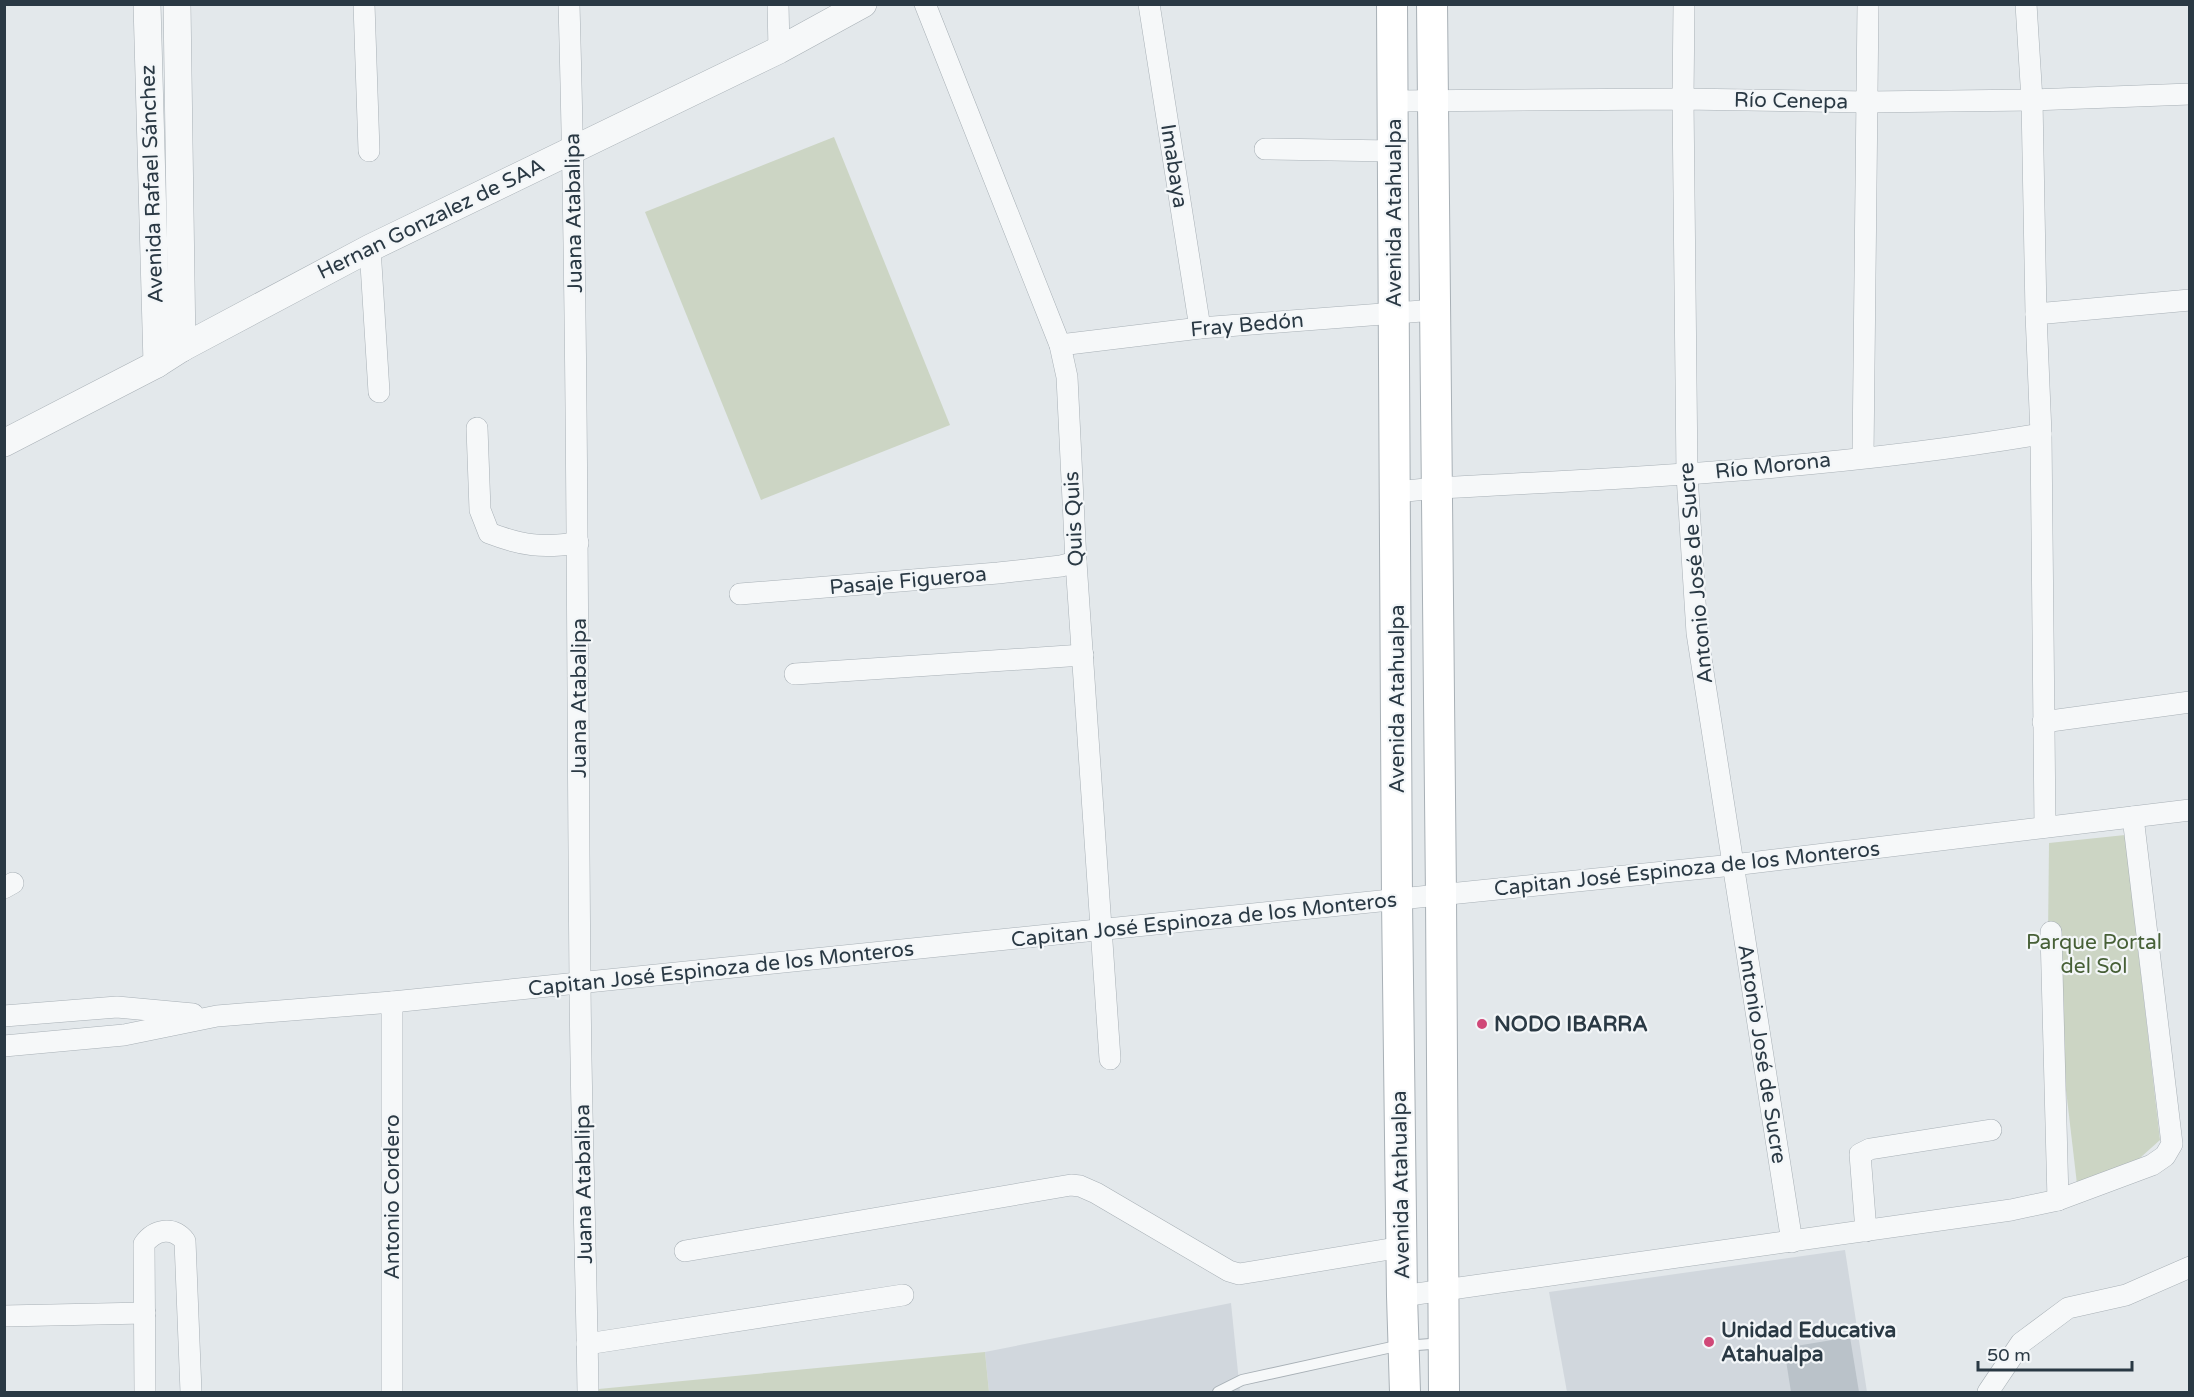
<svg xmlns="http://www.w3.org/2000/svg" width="2194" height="1397" viewBox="0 0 2194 1397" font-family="'Varela Round',sans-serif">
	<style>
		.built { fill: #d1d7dd }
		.green { fill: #ccd5c4 }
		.building { fill: #bac2c9 }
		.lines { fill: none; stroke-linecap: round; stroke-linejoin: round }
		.service-casing { stroke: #a8b0b6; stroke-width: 12 }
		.minor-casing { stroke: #a8b0b6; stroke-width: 22 }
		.tertiary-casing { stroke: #a8b0b6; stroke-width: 28 }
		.secondary-casing { stroke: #a8b0b6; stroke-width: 32 }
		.service { stroke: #f6f8f9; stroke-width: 10 }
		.minor { stroke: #f6f8f9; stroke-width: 21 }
		.tertiary { stroke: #f6f8f9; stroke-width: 27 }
		.secondary { stroke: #fff; stroke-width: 30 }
		.poi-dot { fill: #d04878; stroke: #f3f6f8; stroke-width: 2 }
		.labels { text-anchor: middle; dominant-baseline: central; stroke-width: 4.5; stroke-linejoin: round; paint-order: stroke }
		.street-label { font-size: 21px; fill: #2a3944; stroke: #f3f6f8 }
		.park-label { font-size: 21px; fill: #476037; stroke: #f3f6f8 }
		.poi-label { font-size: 21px; font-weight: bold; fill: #2a3944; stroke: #f3f6f8; text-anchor: start }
	</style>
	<rect width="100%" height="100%" fill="#e3e8eb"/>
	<g class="built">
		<polygon points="1845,1250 1867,1392 1567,1392 1549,1292"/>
		<polygon points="1231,1303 1240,1392 989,1392 985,1352"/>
	</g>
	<g class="green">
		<polygon points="834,137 950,425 761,500 645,212"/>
		<polygon points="2125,835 2160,1140 2131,1166 2077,1184 2048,936 2049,843"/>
		<polygon points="985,1352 989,1392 588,1392 588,1390"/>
	</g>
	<polygon class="building" points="1850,1337 1859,1392 1791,1392 1784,1348"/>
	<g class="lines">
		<defs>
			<polyline id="service" points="1218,1392 1242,1380 1392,1347 1443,1343"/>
			<g id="minor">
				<polyline points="364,4 369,151"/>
				<path d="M569 4C578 330 577 655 580 981 581 1118 586 1255 588 1392"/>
				<polyline points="778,4 779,50"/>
				<polyline points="925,4 1060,345 1067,377 1076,562 1110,1059"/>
				<polyline points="1149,4 1200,328"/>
				<polyline points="1684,4 1683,99 1687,475 1697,633 1792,1242"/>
				<polyline points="2026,4 2032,100 2036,314 2041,434 2045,827"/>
				<polyline points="1393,101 1683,99 1868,102 2032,100 2190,94"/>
				<polyline points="1265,149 1392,151"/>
				<polyline points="370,248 379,392"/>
				<polyline points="2036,314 2190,300"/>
				<polyline points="1060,345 1200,328 1435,310"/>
				<path d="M477 428 480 510 489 533C523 546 542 548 578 543"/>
				<polyline points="1863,457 1868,4"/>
				<path d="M1396 492 1436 488C1638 478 1841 468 2041 434"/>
				<polyline points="740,594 998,573 1061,566 1076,562"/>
				<polyline points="795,674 1083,655"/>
				<polyline points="2043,722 2190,702"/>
				<polyline points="4,888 13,883"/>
				<polyline points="2051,932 2058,1200"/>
				<polyline points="392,1002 392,1392"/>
				<polyline points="4,1016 117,1007 193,1014"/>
				<polyline points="4,1046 124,1035 217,1016 392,1002 1733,865 2190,810"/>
				<polyline points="1866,1231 1860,1154 1870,1149 1991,1130"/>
				<polyline points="685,1251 1071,1185 1080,1186 1096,1193 1229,1271 1239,1274 1402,1247"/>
				<polyline points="1402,1296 2011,1210 2058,1200 2152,1165 2165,1156 2172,1144 2133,817"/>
				<polyline points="4,1316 145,1313"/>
				<polyline points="587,1344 903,1295"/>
				<path d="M145 1392 144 1244C155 1229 173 1226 185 1241L191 1392"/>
				<polyline points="1988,1392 2021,1343 2068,1308 2126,1295 2190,1267"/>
			</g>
			<g id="tertiary">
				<polyline points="147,4 157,364"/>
				<polyline points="177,4 182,348"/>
				<polyline points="4,443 157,364 182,348 370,248 779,50 863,4"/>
			</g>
			<g id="secondary">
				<polyline points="1392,4 1397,900 1402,1296 1405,1392"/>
				<polyline points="1432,4 1441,896 1444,1392"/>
			</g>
		</defs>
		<use href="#service" class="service-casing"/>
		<use href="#minor" class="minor-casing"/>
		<use href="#tertiary" class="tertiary-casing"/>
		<use href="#secondary" class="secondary-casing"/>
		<use href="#service" class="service"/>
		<use href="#minor" class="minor"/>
		<use href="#tertiary" class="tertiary"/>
		<use href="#secondary" class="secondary"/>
	</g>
	<g class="poi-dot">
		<circle cx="1482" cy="1024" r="6"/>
		<circle cx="1709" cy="1342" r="6"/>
	</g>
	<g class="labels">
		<g class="street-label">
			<text transform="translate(1791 101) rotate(1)">Río Cenepa</text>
			<text transform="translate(1174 166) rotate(81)">Imabaya</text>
			<text transform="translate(152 184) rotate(-92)">Avenida Rafael Sánchez</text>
			<text transform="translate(574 213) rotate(-91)">Juana Atabalipa</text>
			<text transform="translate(1394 213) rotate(-90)">Avenida Atahualpa</text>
			<text transform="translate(431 219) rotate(-26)">Hernan Gonzalez de SAA</text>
			<text transform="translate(1247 325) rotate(-5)">Fray Bedón</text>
			<text transform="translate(1773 466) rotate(-6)">Río Morona</text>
			<text transform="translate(1074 519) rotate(-93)">Quis Quis</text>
			<text transform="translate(1696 573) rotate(-95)">Antonio José de Sucre</text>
			<text transform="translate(908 581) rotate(-5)">Pasaje Figueroa</text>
			<text transform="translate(579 698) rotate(-90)">Juana Atabalipa</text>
			<text transform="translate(1397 699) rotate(-90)">Avenida Atahualpa</text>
			<text transform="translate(1687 869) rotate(-6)">Capitan José Espinoza de los Monteros</text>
			<text transform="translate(1204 920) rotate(-6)">Capitan José Espinoza de los Monteros</text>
			<text transform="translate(721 969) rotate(-6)">Capitan José Espinoza de los Monteros</text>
			<text transform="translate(1762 1054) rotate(81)">Antonio José de Sucre</text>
			<text transform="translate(584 1184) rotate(-91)">Juana Atabalipa</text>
			<text transform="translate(1401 1185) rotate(-91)">Avenida Atahualpa</text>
			<text transform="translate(392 1197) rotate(-90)">Antonio Cordero</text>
		</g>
		<g class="park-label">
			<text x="2094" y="942">Parque Portal<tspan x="2094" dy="24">del Sol</tspan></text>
		</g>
		<g class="poi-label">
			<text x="1494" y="1024">NODO IBARRA</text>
			<text x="1721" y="1330">Unidad Educativa<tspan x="1721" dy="24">Atahualpa</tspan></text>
		</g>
	</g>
	<rect width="2194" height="1397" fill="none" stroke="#2a3944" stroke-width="12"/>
	<path d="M1978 1361v9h154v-9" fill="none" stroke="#2a3944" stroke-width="3"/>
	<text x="1987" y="1361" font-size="18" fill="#2a3944" stroke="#f3f6f8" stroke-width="4.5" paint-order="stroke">50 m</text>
</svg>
